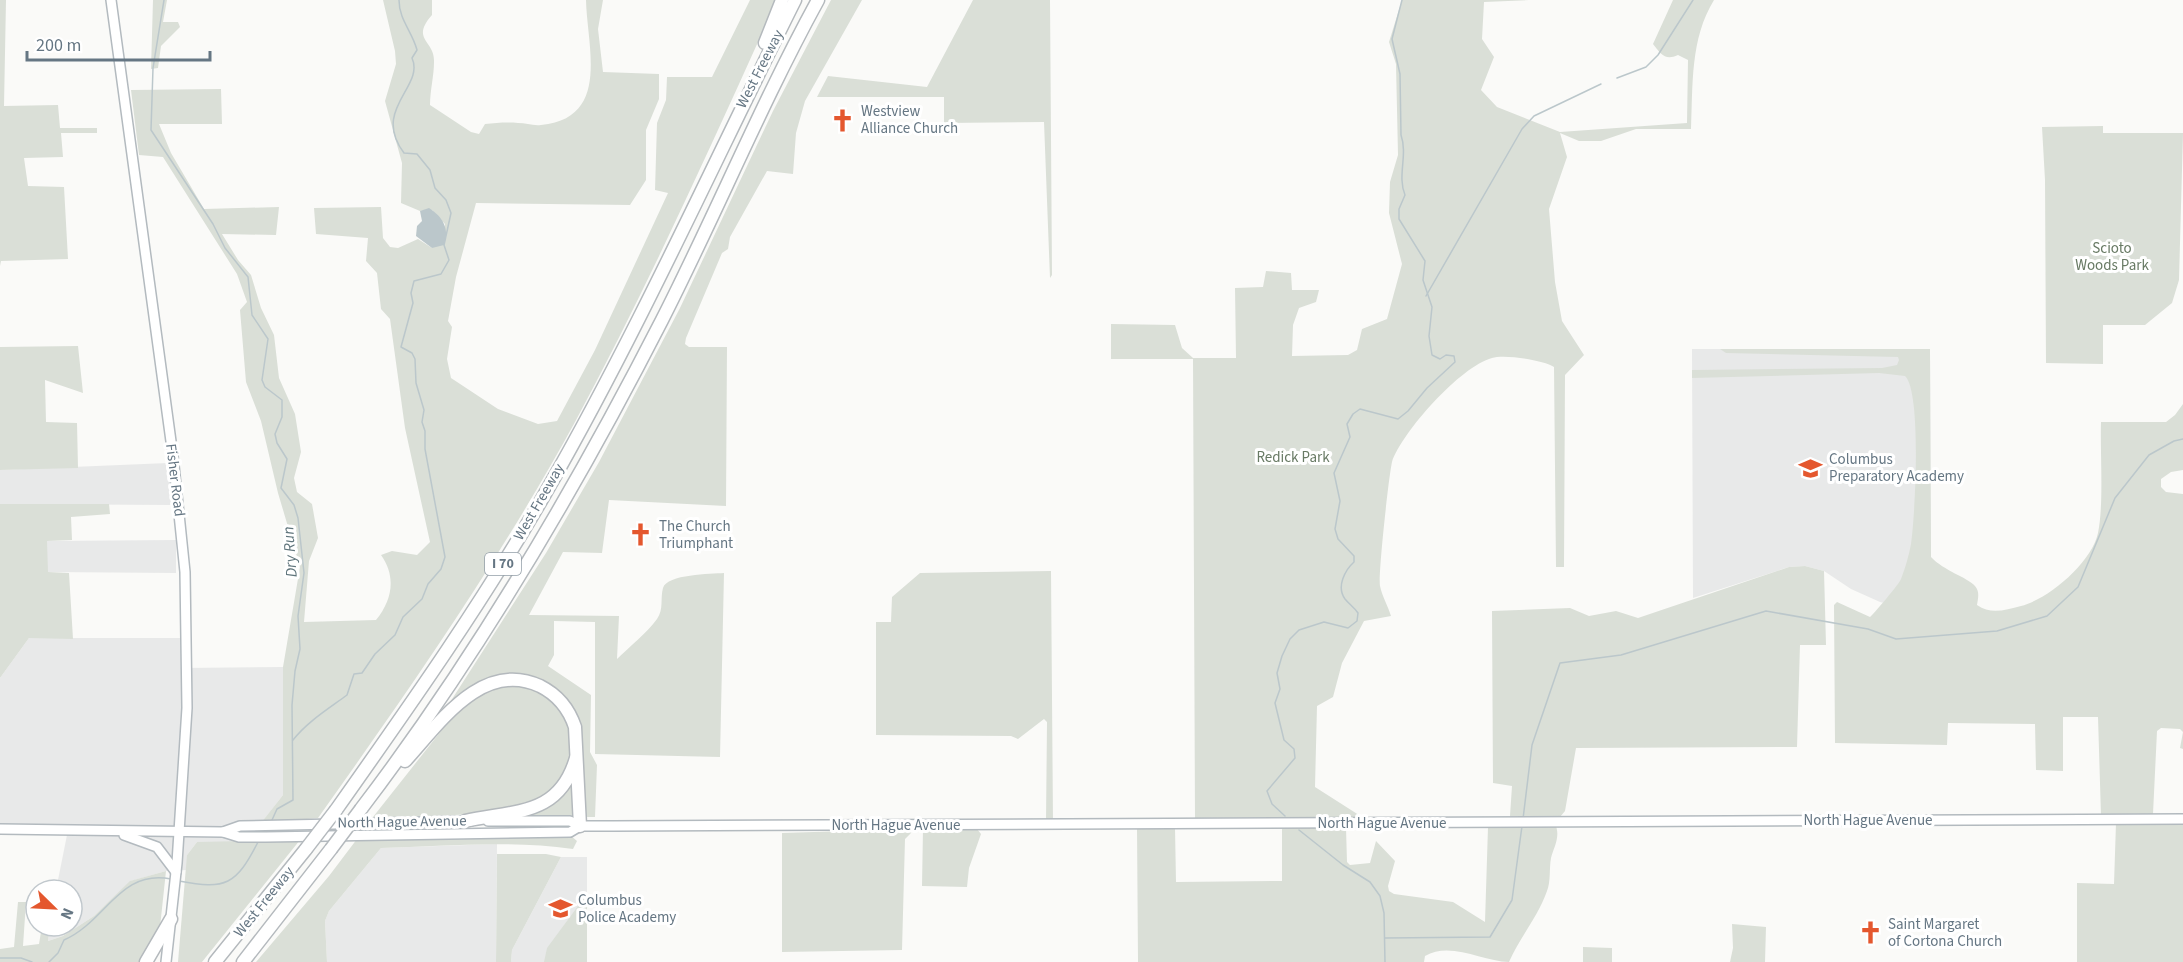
<svg xmlns="http://www.w3.org/2000/svg" width="2183" height="962" viewBox="0 0 2183 962" font-family="'Source Sans 3',sans-serif">
	<style>
		.built { fill: #e8e9e9 }
		.green { fill: #dadfd7 }
		.water { fill: #bbc7cb }
		.lines { fill: none; stroke-linecap: round; stroke-linejoin: round }
		.stream { stroke: #bbc7cb; stroke-width: 1.5 }
		.secondary-casing { stroke: #b3babf; stroke-width: 12 }
		.highway-casing { stroke: #b4b9bd; stroke-width: 15 }
		.secondary { stroke: #fff; stroke-width: 9 }
		.highway { stroke: #fff; stroke-width: 12 }
		.highway-bridge-casing { stroke: #b4b9bd; stroke-width: 15; stroke-linecap: butt }
		.highway-bridge { stroke: #fff; stroke-width: 12 }
		.labels { text-anchor: middle; dominant-baseline: central; stroke-width: 6; stroke-linejoin: round; paint-order: stroke }
		.shield { fill: #fff; stroke: #939fa8; stroke-width: 1.5 }
		.shield-label { font-size: 14px; font-weight: bold; fill: #657683 }
		.street-label { font-size: 15px; fill: #657683; stroke: #fff }
		.poi-label { font-size: 15px; fill: #657683; stroke: #fff; text-anchor: start }
		.park-label { font-size: 15px; fill: #687a64; stroke: #fff }
		.water-label { font-size: 16px; font-style: italic; fill: #60757c; stroke: #fff }
	</style>
	<rect width="100%" height="100%" fill="#fafaf8"/>
	<g class="built">
		<polygon points="1692,349 1930,349 1931,616 1880,602 1851,589 1824,571 1805,566 1789,567 1693,598"/>
		<polygon points="168,463 172,505 0,504 0,470"/>
		<polygon points="176,540 176,573 47,572 47,541"/>
		<polygon points="29,638 181,638 182,668 283,667 283,795 246,843 197,842 187,855 187,870 166,871 131,881 94,916 63,936 48,941 50,926 72,926 72,890 56,890 67,835 0,832 0,678"/>
		<polygon points="497,844 496,962 327,962 325,921 329,911 381,848"/>
		<polygon points="561,857 587,857 587,962 511,962 512,950"/>
	</g>
	<g class="green">
		<polygon points="0,0 6,0 4,106 58,105 60,128 97,128 97,133 61,133 63,157 24,158 28,186 64,187 68,259 1,261 0,266"/>
		<polygon points="153,0 167,0 163,22 178,22 180,27 161,46 158,68 151,69"/>
		<path d="M383 0H432V15C410 40 435 40 434 62 434 76 430 90 430 105L471 132 479 134 485 124C496 123 507 122 518 123 526 123 533 126 541 125 611 118 587 47 586 0H603L598 29 603 72 659 74V99L646 130V180L630 205 476 203 456 277 448 321 452 327 447 359 451 378 498 409 538 424 557 421 595 350 668 193 655 190 657 123 666 100 667 77H712L750 0H777C713 142 649 284 575 422 499 561 409 690 318 818L261 823 283 795V667L300 567 278 493 261 421 246 382 240 310 247 302 237 274 163 157 139 155 131 90 221 89 222 124H159L171 153 204 209 279 207 276 235 222 234 238 260 251 275 261 308 274 335 279 378 295 414 301 452 294 478 297 492 312 504 318 538 309 561 304 622 376 620C393 599 396 576 381 555L392 551 417 555 430 542 405 428 390 319 381 309 377 273 366 261 368 238 316 234 314 208 381 207 383 238 390 247 398 248 418 239 432 248 445 232V224L432 210 420 211 401 203 402 163 385 101 396 64 395 51Z"/>
		<path d="M831 0H862L805 101 796 133 793 174 767 171 730 237 728 249 722 253 686 338 685 344 689 347H727L726 506 609 500 602 553 563 552 529 615 619 616 617 659C630 646 646 634 657 619 664 609 660 599 663 588 667 574 711 574 724 573L720 757 595 754V622L554 621V655L548 666 591 695 590 752 597 765 595 817H583V741L577 719 521 677 445 710 546 553 599 462 680 308 773 111Z"/>
		<polygon points="973,0 1050,0 1052,275 1050,278 1044,122 944,123 944,97 817,97 828,76 927,87"/>
		<path d="M1402 0H1529L1484 2 1482 39 1494 57 1481 90 1497 107 1560 132 1687 123 1688 60 1678 55C1665 61 1661 54 1653 44L1673 0H1714C1690 39 1693 85 1691 129H1636L1601 141H1579L1560 133 1567 157 1549 209 1555 282 1562 321 1584 355 1565 375 1564 567H1556L1554 367C1544 360 1504 354 1492 358 1461 366 1402 432 1392 462 1389 475 1378 574 1380 586 1382 596 1388 606 1391 616L1364 621 1342 663 1333 697 1317 706 1315 787 1362 817 1195 818 1193 359H1111V324L1175 325 1182 348 1193 358H1236L1235 288 1263 287 1266 271 1291 273 1292 290H1319L1316 302 1299 308 1293 325 1292 356 1348 355 1357 350 1362 329 1387 319 1402 264 1389 213 1390 182 1398 155 1396 64 1389 42Z"/>
		<polygon points="2103,126 2103,133 2183,133 2179,280 2172,303 2145,325 2103,325 2103,364 2046,363 2045,180 2042,127"/>
		<polygon points="0,284 0,347 78,346 83,393 45,380 46,422 77,423 78,468 0,470"/>
		<path d="M1720 349H1930L1931 557C1944 571 1967 577 1975 586 1980 592 1978 598 1977 605 1991 615 2005 610 2021 606 2049 599 2092 562 2098 533 2104 504 2100 453 2101 422H2166L2175 415 2183 404V470L2171 472 2161 479V487L2166 492 2183 494V749L2180 748 2183 732 2180 729 2161 728 2157 731 2153 814 2101 816 2098 717H2063V771L2036 770 2035 724 1948 723 1947 745 1835 743 1834 605 1837 602 1870 617C1872 616 1900 583 1901 579 1905 569 1909 555 1911 544 1915 517 1922 392 1905 376L1879 373 1692 378V370L1882 368 1897 365 1899 360 1898 357 1726 353Z"/>
		<polygon points="0,504 109,504 110,514 71,517 72,540 47,541 48,572 69,573 73,639 29,638 0,678"/>
		<polygon points="1805,566 1824,571 1826,645 1800,645 1797,747 1576,748 1565,811 1560,817 1510,816 1512,786 1493,783 1492,611 1570,608 1589,616 1616,611 1638,618 1789,567"/>
		<polygon points="1051,571 1053,822 1046,822 1047,722 1044,719 1018,739 1011,736 876,735 876,622 891,622 892,597 920,573"/>
		<path d="M502 684C512 685 525 684 534 688 579 705 585 767 548 796 520 818 411 816 373 817L460 707 477 695Z"/>
		<polygon points="575,775 577,817 522,817 522,814"/>
		<polygon points="2116,823 2183,824 2183,962 2077,962 2077,883 2114,884"/>
		<path d="M1556 826C1560 838 1554 847 1551 858 1549 869 1551 881 1547 891 1538 917 1520 937 1509 962 1483 962 1451 941 1425 956L1424 962H1138L1137 828H1175L1176 882 1282 881V828H1346L1347 862 1350 865 1370 863 1376 841 1395 861 1388 886 1389 891 1394 894 1453 902 1485 922 1488 827Z"/>
		<polygon points="909,829 911,833 905,839 902,950 782,952 782,833"/>
		<polygon points="923,829 977,829 981,834 969,868 967,887 922,886"/>
		<path d="M570 835 577 841 573 849C509 840 445 846 381 848L329 911 325 921 327 962H256L329 876 357 839Z"/>
		<polygon points="300,840 202,962 178,962 187,855 197,842"/>
		<polygon points="497,854 546,854 561,857 512,950 511,962 496,962"/>
		<polygon points="166,871 160,927 141,962 0,962 0,949 14,947 18,902 26,902 23,946 39,944 42,926 50,926 48,941 63,936 94,916 130,881"/>
		<polygon points="584,898 587,900 587,962 544,962 547,948"/>
		<polygon points="1732,924 1766,927 1765,962 1730,962 1733,948"/>
		<polygon points="1583,947 1612,948 1612,962 1583,962"/>
	</g>
	<path class="water" d="M429 208C443 217 450 229 444 245L432 248 416 236 417 226 422 221 420 211Z"/>
	<g class="lines">
		<g class="stream">
			<polyline points="164,0 153,68 151,130 213,224 225,248 248,277 252,315 268,339 262,380 265,387 282,400 282,417 275,434 277,443 287,459 281,488 294,505 298,518 304,573 298,616 300,649 295,671 292,705 293,800 277,809 272,820"/>
			<polyline points="1617,78 1646,67 1658,55 1693,0"/>
			<polyline points="1426,296 1522,129 1534,116 1601,84"/>
			<path d="M293 740C307 722 328 709 347 695L354 674 362 673 375 654 395 635 403 617 422 599 428 584 441 569 445 557 425 449V431L422 422 424 410 416 383 415 359 412 353 401 347 413 303 411 293 414 281 441 274 449 260 444 245 451 213 446 200 435 188 430 170 417 154 404 153C371 109 425 87 412 58L417 50C412 31 399 20 399 0"/>
			<path d="M1285 816 1272 804 1267 791 1295 758 1294 749 1284 740 1275 703 1280 689 1277 673 1282 656 1290 639 1299 630 1324 622 1348 628 1357 621 1358 613C1354 607 1349 604 1345 599 1336 587 1345 570 1354 562V556L1338 539 1335 529 1340 501 1334 473 1350 437 1347 424 1353 414 1360 409 1398 419 1408 411 1427 388 1455 362 1454 356 1446 355 1440 359 1432 355 1429 336 1432 307 1423 280 1425 261 1399 219V209L1405 195C1397 176 1408 155 1401 135L1400 74 1392 39 1402 0"/>
			<polyline points="1523,819 1532,745 1560,663 1621,655 1766,611 1868,629 1896,639 1997,631 2047,616 2078,587 2115,498 2149,455 2174,441 2183,439"/>
			<polyline points="1299,830 1343,865 1370,882 1380,896 1384,913 1385,962"/>
			<path d="M179 881C226 890 236 885 258 842"/>
			<polyline points="1385,938 1490,937 1512,900 1522,826"/>
			<polyline points="0,958 21,958 32,962"/>
			<path d="M49 962 58 953 64 940C107 921 119 869 171 879"/>
		</g>
		<defs>
			<g id="secondary">
				<polyline points="111,0 173,456 185,572 187,708 177,863 166,962"/>
				<polyline points="488,821 570,821 580,826 613,826 2183,819"/>
				<polyline points="0,829 223,832 239,837 266,837 570,832 580,826"/>
				<polyline points="223,832 240,826 471,821"/>
				<polyline points="124,835 157,847 176,872"/>
			</g>
			<g id="highway">
				<polyline points="765,43 782,0"/>
				<path d="M405 761C439 724 482 659 540 686 558 695 569 709 575 727L580 826"/>
				<path d="M361 809C477 657 575 490 662 320 716 214 761 104 818 0"/>
				<path d="M336 810C411 704 486 598 550 485 640 327 714 162 795 0"/>
				<path d="M465 821C514 810 559 817 576 758"/>
				<polyline points="146,962 171,919"/>
				<polyline points="215,962 306,849"/>
				<polyline points="243,962 331,849"/>
			</g>
		</defs>
		<use href="#secondary" class="secondary-casing"/>
		<use href="#highway" class="highway-casing"/>
		<use href="#secondary" class="secondary"/>
		<use href="#highway" class="highway"/>
		<defs>
			<g id="highway-bridge">
				<polyline points="306,849 336,810"/>
				<polyline points="331,849 361,809"/>
			</g>
		</defs>
		<use href="#highway-bridge" class="highway-bridge-casing"/>
		<use href="#highway-bridge" class="highway-bridge"/>
	</g>
	<defs>
		<symbol id="church-bare" viewBox="-9 -9 18 18"><path d="M-1.2-6h2.4v3.5h3.3v2.4h-3.3V6h-2.4V-.1h-3.3v-2.4h3.3Z" fill="#e4572e" stroke="#fff" stroke-width="2.5" paint-order="stroke"/></symbol>
		<symbol id="school-bare" viewBox="-9 -9 18 18"><path d="M0-5L7-2L0 1L-7-2ZM-4 1L0 2.5L4 1V4Q0 6-4 4Z" fill="#e4572e" stroke="#fff" stroke-width="2.5" paint-order="stroke"/></symbol>
	</defs>
	<g fill-rule="evenodd">
		<use href="#church-bare" x="826" y="104" width="33" height="33"/>
		<use href="#school-bare" x="1794" y="452" width="33" height="33"/>
		<use href="#church-bare" x="624" y="518" width="33" height="33"/>
		<use href="#school-bare" x="544" y="892" width="33" height="33"/>
		<use href="#church-bare" x="1854" y="916" width="33" height="33"/>
	</g>
	<g class="labels">
		<rect class="shield" x="485" y="553" width="36" height="22" rx="4.5"/>
		<g class="shield-label">
			<text x="503" y="564">I 70</text>
		</g>
		<g class="street-label">
			<text transform="translate(760 69) rotate(-63)">West Freeway</text>
			<text transform="translate(175 480) rotate(83)">Fisher Road</text>
			<text transform="translate(539 502) rotate(-60)">West Freeway</text>
			<text x="1868" y="820">North Hague Avenue</text>
			<text transform="translate(402 822) rotate(-1)">North Hague Avenue</text>
			<text x="1382" y="823">North Hague Avenue</text>
			<text x="896" y="825">North Hague Avenue</text>
			<text transform="translate(264 902) rotate(-51)">West Freeway</text>
		</g>
		<g class="poi-label">
			<text x="861" y="111">Westview<tspan x="861" dy="17">Alliance Church</tspan></text>
			<text x="1829" y="459">Columbus<tspan x="1829" dy="17">Preparatory Academy</tspan></text>
			<text x="659" y="526">The Church<tspan x="659" dy="17">Triumphant</tspan></text>
			<text x="578" y="900">Columbus<tspan x="578" dy="17">Police Academy</tspan></text>
			<text x="1888" y="924">Saint Margaret<tspan x="1888" dy="17">of Cortona Church</tspan></text>
		</g>
		<g class="park-label">
			<text x="2112" y="248">Scioto<tspan x="2112" dy="17">Woods Park</tspan></text>
			<text x="1293" y="457">Redick Park</text>
		</g>
		<g class="water-label">
			<text transform="translate(290 552) rotate(-94)">Dry Run</text>
		</g>
	</g>
	<g transform="translate(54 908) rotate(114)"><circle r="28" fill="#ffffff" stroke="#c1c8cd" stroke-width="1.5"/>
	<path d="M0-4.5L10 22L0 15L-10 22Z" fill="#e4572e"/>
	<text y="-9" font-size="16" font-weight="bold" text-anchor="middle" fill="#657683">N</text>
	</g>
	<path d="M27 51v9h183v-9" fill="none" stroke="#657683" stroke-width="3"/>
	<text x="36" y="51" font-size="18" fill="#657683" stroke="#ffffff" stroke-width="4.5" paint-order="stroke">200 m</text>
</svg>
